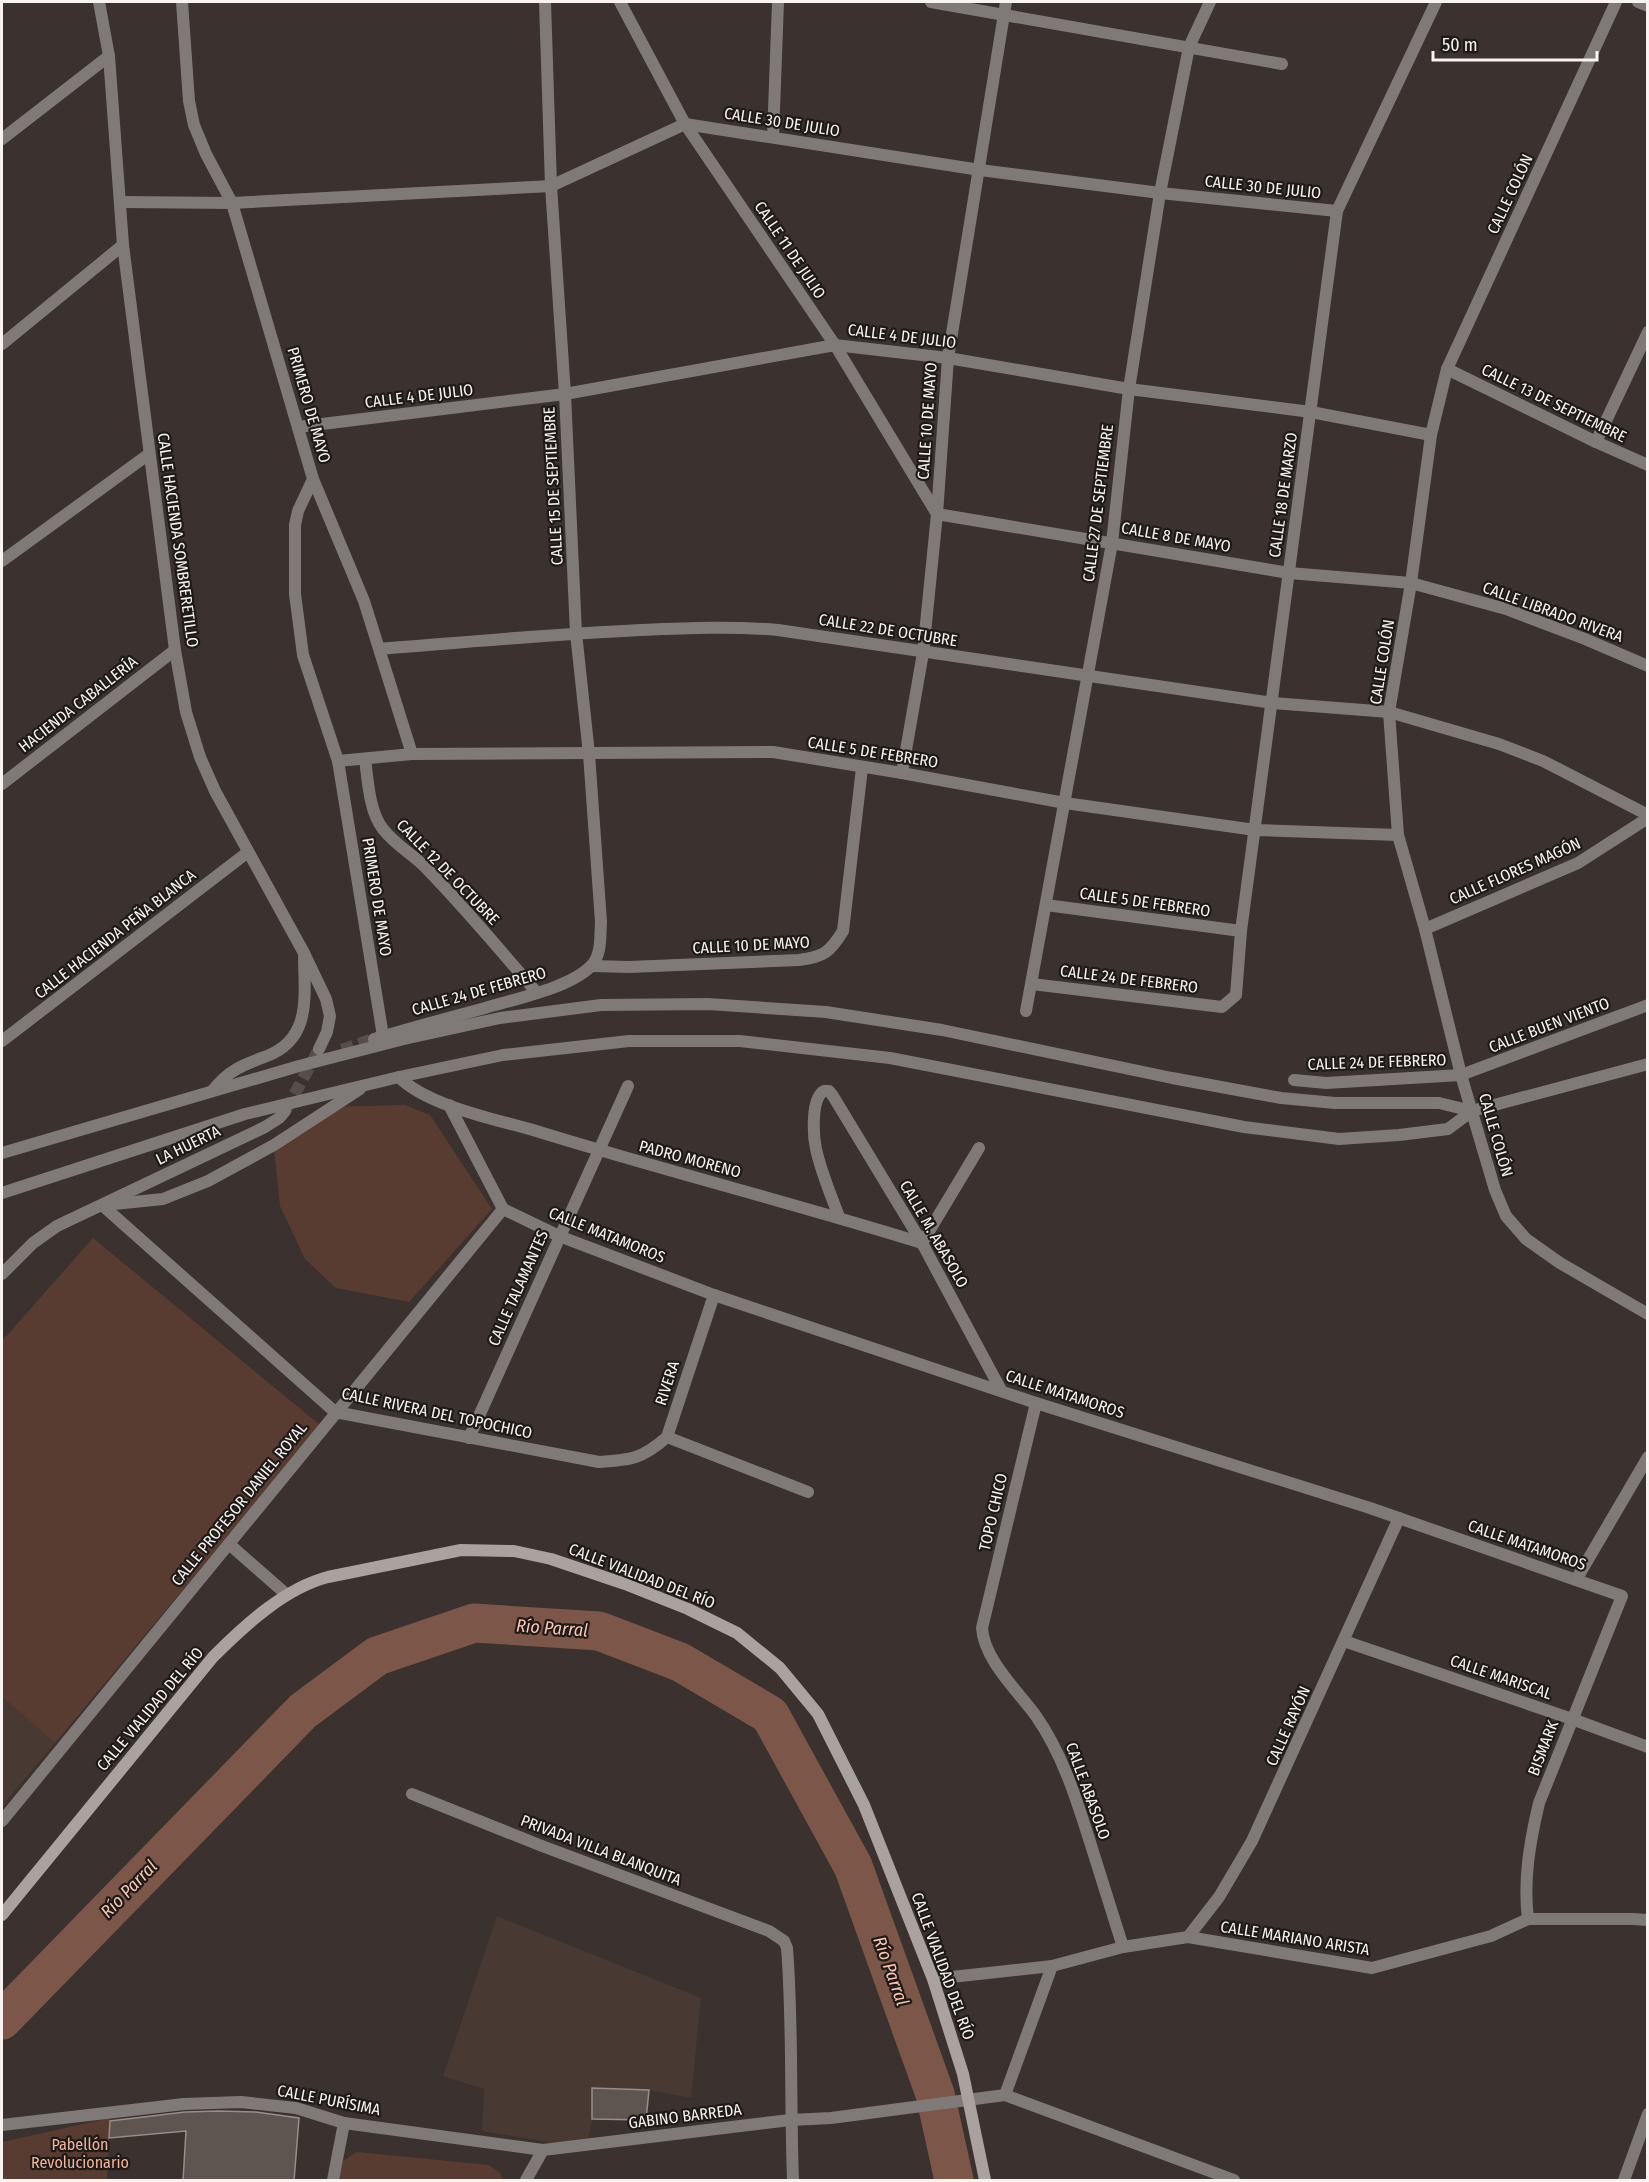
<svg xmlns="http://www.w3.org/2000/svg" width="1649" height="2182" viewBox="0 0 1649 2182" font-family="'Fira Sans Condensed',sans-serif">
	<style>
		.built { fill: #493933 }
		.green { fill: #593c31 }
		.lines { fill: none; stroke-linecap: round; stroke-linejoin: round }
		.river { stroke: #7b5649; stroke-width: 39 }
		.building { fill: #5e5450; stroke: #998d89; stroke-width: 1.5 }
		.minor-tunnel { stroke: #574e4b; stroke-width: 12; stroke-dasharray: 12 6; stroke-linecap: butt }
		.tertiary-tunnel { stroke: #574e4b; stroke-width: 12; stroke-dasharray: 12 6; stroke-linecap: butt }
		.minor { stroke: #7f7a78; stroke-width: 12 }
		.tertiary { stroke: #7f7a78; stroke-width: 12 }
		.secondary { stroke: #aaa29f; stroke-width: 12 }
		.labels { text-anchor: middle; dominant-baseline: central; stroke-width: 4.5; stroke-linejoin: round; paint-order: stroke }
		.street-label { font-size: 16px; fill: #f8f2f0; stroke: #1e1a18 }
		.park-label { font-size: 16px; fill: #f3b19a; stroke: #1e1a18 }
		.water-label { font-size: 18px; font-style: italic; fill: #fbc5b2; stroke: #1e1a18 }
	</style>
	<rect width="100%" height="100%" fill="#3b312e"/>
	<g class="built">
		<polygon points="2,1697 55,1743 2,1806"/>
		<polygon points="497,1916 701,1998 691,2098 649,2090 593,2088 592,2119 588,2140 560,2144 482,2131 484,2089 443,2076"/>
	</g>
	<g class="green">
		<polygon points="405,1105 430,1115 492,1209 409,1302 336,1288 305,1259 280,1206 274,1149 326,1107"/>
		<polygon points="93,1238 320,1425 55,1743 2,1697 2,1341"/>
		<polygon points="110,2118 107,2180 2,2180 2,2142"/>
		<polygon points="357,2152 489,2165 500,2173 503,2180 338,2180 343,2161"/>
	</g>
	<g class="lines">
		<polyline class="river" points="2,2020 303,1711 377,1656 474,1623 599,1631 680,1662 770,1715 853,1866 935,2094 954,2180"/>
	</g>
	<g class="building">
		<polygon points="592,2088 649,2090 646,2120 592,2119"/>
		<polygon points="219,2111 256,2112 299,2118 294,2181 183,2181 186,2131 109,2138 110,2121 185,2112"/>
	</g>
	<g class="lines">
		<polyline class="minor-tunnel" points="342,1050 373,1039"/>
		<polyline class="tertiary-tunnel" points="286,1110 319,1049"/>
		<g class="minor">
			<polyline points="182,2 189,101 194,125 206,154 232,203 313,479 298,511 295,525 295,594 303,655 338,761 383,1036"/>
			<polyline points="620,2 685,124 835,345 937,514 1289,573 1411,583 1506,609 1585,639 1648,666"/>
			<polyline points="931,2 1282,64"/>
			<polyline points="1616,2 1447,369 1431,435 1411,583 1389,712 1398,835 1425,929 1461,1075 1495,1190 1506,1216 1526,1239 1560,1263 1648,1314"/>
			<polyline points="1638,2 1648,6"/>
			<polyline points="773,137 778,2"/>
			<polyline points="2,139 109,56"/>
			<polyline points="120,202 232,203 551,186 685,124 980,170 1160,193 1337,211"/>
			<polyline points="2,344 123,245"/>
			<polyline points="1447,369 1596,442 1648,465"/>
			<polyline points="298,427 565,394 835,345 948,358 1129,389 1311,412 1431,435"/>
			<polyline points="1596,442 1648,332"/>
			<polyline points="313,479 364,601 412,754"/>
			<polyline points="2,561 149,454"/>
			<path d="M380 649C467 642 553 634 641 630 687 628 732 626 778 630L1273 703 1389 712 1499 744 1543 761 1648 815"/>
			<path d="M365 759C368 781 369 811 383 829 395 845 414 855 427 869 466 909 501 951 537 993"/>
			<polyline points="338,761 412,754 773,752 902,773 1065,803 1255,830 1398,835"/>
			<polyline points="902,773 923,653 937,514 948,358 1006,2"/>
			<polyline points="2,784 175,650"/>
			<polyline points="1046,905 1241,931"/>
			<polyline points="1425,929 1578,863 1648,818"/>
			<path d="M592 966 629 967 799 960C824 957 830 952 843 931L862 768"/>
			<polyline points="1032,984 1222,1007 1236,995 1241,931 1337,211 1436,2"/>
			<polyline points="1026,1011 1112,543 1129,389 1160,193 1189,47 1210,2"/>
			<path d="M374 1039C411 1028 448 1018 485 1008 514 999 570 988 591 966 602 955 600 936 601 922L589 754 576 633 565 394 551 186 545 2"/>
			<polyline points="2,1041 248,852"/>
			<path d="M399 1077C426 1105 494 1119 533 1130 662 1170 793 1203 922 1243L979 1148"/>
			<polyline points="1294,1080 1326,1083 1461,1075 1648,1005"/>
			<path d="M213 1090C230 1069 243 1065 267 1056 313 1038 304 994 304 953"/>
			<polyline points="449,1105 503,1209"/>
			<polyline points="2,1153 299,1066 404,1039 500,1018 601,1005 708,1004 826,1012 942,1030 1172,1078 1281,1098 1335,1103 1439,1103 1472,1111"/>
			<polyline points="2,1193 245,1114 399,1077 503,1055 629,1041 740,1041 890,1058 1244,1127 1339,1139 1399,1135 1448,1129 1472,1111 1648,1064"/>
			<path d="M102 1205 335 1412 599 1462C631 1460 642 1459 667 1437L714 1295"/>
			<polyline points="104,1205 163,1199 208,1181 274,1145 360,1089"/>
			<path d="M503 1209 559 1236 714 1295 1036 1403 1370 1508 1622 1596 1539 1803C1530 1841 1523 1880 1528 1919"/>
			<path d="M839 1217C831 1195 821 1172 816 1149 813 1135 811 1098 824 1091H829L833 1096 922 1243 1001 1390"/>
			<path d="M1036 1403 982 1628C984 1660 1018 1691 1036 1716 1063 1755 1076 1798 1090 1842 1101 1877 1112 1912 1123 1947"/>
			<polyline points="667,1437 808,1492"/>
			<polyline points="469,1438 628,1086"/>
			<polyline points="229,1544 286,1594"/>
			<polyline points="1576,1580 1648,1457"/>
			<polyline points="1344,1641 1572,1719 1648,1747"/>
			<path d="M412 1794 542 1846 769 1931 784 1941 787 1948C793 2025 790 2103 793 2180"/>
			<polyline points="2,1821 503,1209"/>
			<polyline points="1188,1937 1219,1897 1252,1841 1399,1518"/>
			<polyline points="933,1979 1052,1966 1123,1947 1188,1937 1372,1968 1491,1936 1528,1919 1633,1919 1648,1920"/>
			<polyline points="1005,2095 1052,1966"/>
			<polyline points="2,2125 184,2104 241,2102 296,2108 344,2123 543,2150 790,2120 831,2118 1005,2095 1234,2180"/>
			<polyline points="333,2180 344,2123"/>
			<polyline points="526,2180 543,2150"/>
			<polyline points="1624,2180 1648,2114"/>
		</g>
		<g class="tertiary">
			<polyline points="99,2 109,56 123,245 175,650 186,712 200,757 215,791 304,953 326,999 330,1016 327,1032 319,1049"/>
			<polyline points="2,1274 33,1243 57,1226 265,1127 279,1118 285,1111"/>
		</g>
		<path class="secondary" d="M2 1915 213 1657C245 1625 285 1588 328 1577L461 1550 514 1551 551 1559 625 1584 688 1609 737 1633 780 1668 818 1714 864 1805 933 1979 963 2074 985 2180"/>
	</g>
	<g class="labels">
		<g class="street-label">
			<text transform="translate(782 122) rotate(9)">CALLE 30 DE JULIO</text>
			<text transform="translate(1263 187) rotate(6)">CALLE 30 DE JULIO</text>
			<text transform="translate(1510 194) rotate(-65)">CALLE COLÓN</text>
			<text transform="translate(790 250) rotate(56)">CALLE 11 DE JULIO</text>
			<text transform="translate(902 336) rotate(7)">CALLE 4 DE JULIO</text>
			<text transform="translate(419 396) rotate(-7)">CALLE 4 DE JULIO</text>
			<text transform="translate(1554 403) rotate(26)">CALLE 13 DE SEPTIEMBRE</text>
			<text transform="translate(309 405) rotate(74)">PRIMERO DE MAYO</text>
			<text transform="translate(927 421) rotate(-86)">CALLE 10 DE MAYO</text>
			<text transform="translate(553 486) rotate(-93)">CALLE 15 DE SEPTIEMBRE</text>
			<text transform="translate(1283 495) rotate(-82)">CALLE 18 DE MARZO</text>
			<text transform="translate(1098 503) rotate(-83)">CALLE 27 DE SEPTIEMBRE</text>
			<text transform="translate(1176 537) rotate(10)">CALLE 8 DE MAYO</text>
			<text transform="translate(178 540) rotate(82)">CALLE HACIENDA SOMBRERETILLO</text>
			<text transform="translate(1553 612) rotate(20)">CALLE LIBRADO RIVERA</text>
			<text transform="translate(888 630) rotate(9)">CALLE 22 DE OCTUBRE</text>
			<text transform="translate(1382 662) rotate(-81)">CALLE COLÓN</text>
			<text transform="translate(78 704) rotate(-38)">HACIENDA CABALLERÍA</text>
			<text transform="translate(873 752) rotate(9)">CALLE 5 DE FEBRERO</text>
			<text transform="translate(1515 871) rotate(-24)">CALLE FLORES MAGÓN</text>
			<text transform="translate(448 872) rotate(46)">CALLE 12 DE OCTUBRE</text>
			<text transform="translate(377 897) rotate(81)">PRIMERO DE MAYO</text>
			<text transform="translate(1145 902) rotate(8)">CALLE 5 DE FEBRERO</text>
			<text transform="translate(115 934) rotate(-38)">CALLE HACIENDA PEÑA BLANCA</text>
			<text transform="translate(751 945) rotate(-3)">CALLE 10 DE MAYO</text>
			<text transform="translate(1129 979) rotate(7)">CALLE 24 DE FEBRERO</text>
			<text transform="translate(479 991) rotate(-16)">CALLE 24 DE FEBRERO</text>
			<text transform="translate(1549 1025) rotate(-21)">CALLE BUEN VIENTO</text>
			<text transform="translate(1377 1062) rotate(-2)">CALLE 24 DE FEBRERO</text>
			<text transform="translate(1496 1135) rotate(74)">CALLE COLÓN</text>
			<text transform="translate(188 1145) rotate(-26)">LA HUERTA</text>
			<text transform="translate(690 1159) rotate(15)">PADRO MORENO</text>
			<text transform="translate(934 1234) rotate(60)">CALLE M. ABASOLO</text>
			<text transform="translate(607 1235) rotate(22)">CALLE MATAMOROS</text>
			<text transform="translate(518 1288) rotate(-66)">CALLE TALAMANTES</text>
			<text transform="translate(667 1383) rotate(-72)">RIVERA</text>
			<text transform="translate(1065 1394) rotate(18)">CALLE MATAMOROS</text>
			<text transform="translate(437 1413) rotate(12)">CALLE RIVERA DEL TOPOCHICO</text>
			<text transform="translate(239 1504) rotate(-51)">CALLE PROFESOR DANIEL ROYAL</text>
			<text transform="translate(993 1512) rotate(-77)">TOPO CHICO</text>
			<text transform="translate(1527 1545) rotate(19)">CALLE MATAMOROS</text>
			<text transform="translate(642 1576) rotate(21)">CALLE VIALIDAD DEL RÍO</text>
			<text transform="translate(1501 1677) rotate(19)">CALLE MARISCAL</text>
			<text transform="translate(150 1709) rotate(-50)">CALLE VIALIDAD DEL RÍO</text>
			<text transform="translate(1288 1726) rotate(-66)">CALLE RAYÓN</text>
			<text transform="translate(1543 1748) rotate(-69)">BISMARK</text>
			<text transform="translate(1088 1791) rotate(70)">CALLE ABASOLO</text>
			<text transform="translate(601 1850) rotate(21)">PRIVADA VILLA BLANQUITA</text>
			<text transform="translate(1295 1938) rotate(9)">CALLE MARIANO ARISTA</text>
			<text transform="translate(943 1966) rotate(70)">CALLE VIALIDAD DEL RÍO</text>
			<text transform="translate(329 2100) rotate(11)">CALLE PURÍSIMA</text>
			<text transform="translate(685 2116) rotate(-7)">GABINO BARREDA</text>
		</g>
		<g class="park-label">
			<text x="80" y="2144">Pabellón<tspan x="80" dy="18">Revolucionario</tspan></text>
		</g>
		<g class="water-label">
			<text transform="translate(552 1628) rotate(4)">Río Parral</text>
			<text transform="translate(129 1889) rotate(-46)">Río Parral</text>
			<text transform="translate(891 1971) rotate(70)">Río Parral</text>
		</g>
	</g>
	<rect width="1649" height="2182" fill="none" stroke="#f8f2f0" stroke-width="6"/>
	<path d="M1433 51v9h164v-9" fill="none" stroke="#f8f2f0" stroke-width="3"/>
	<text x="1442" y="51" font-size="18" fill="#f8f2f0" stroke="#1e1a18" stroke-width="4.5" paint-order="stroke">50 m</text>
</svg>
